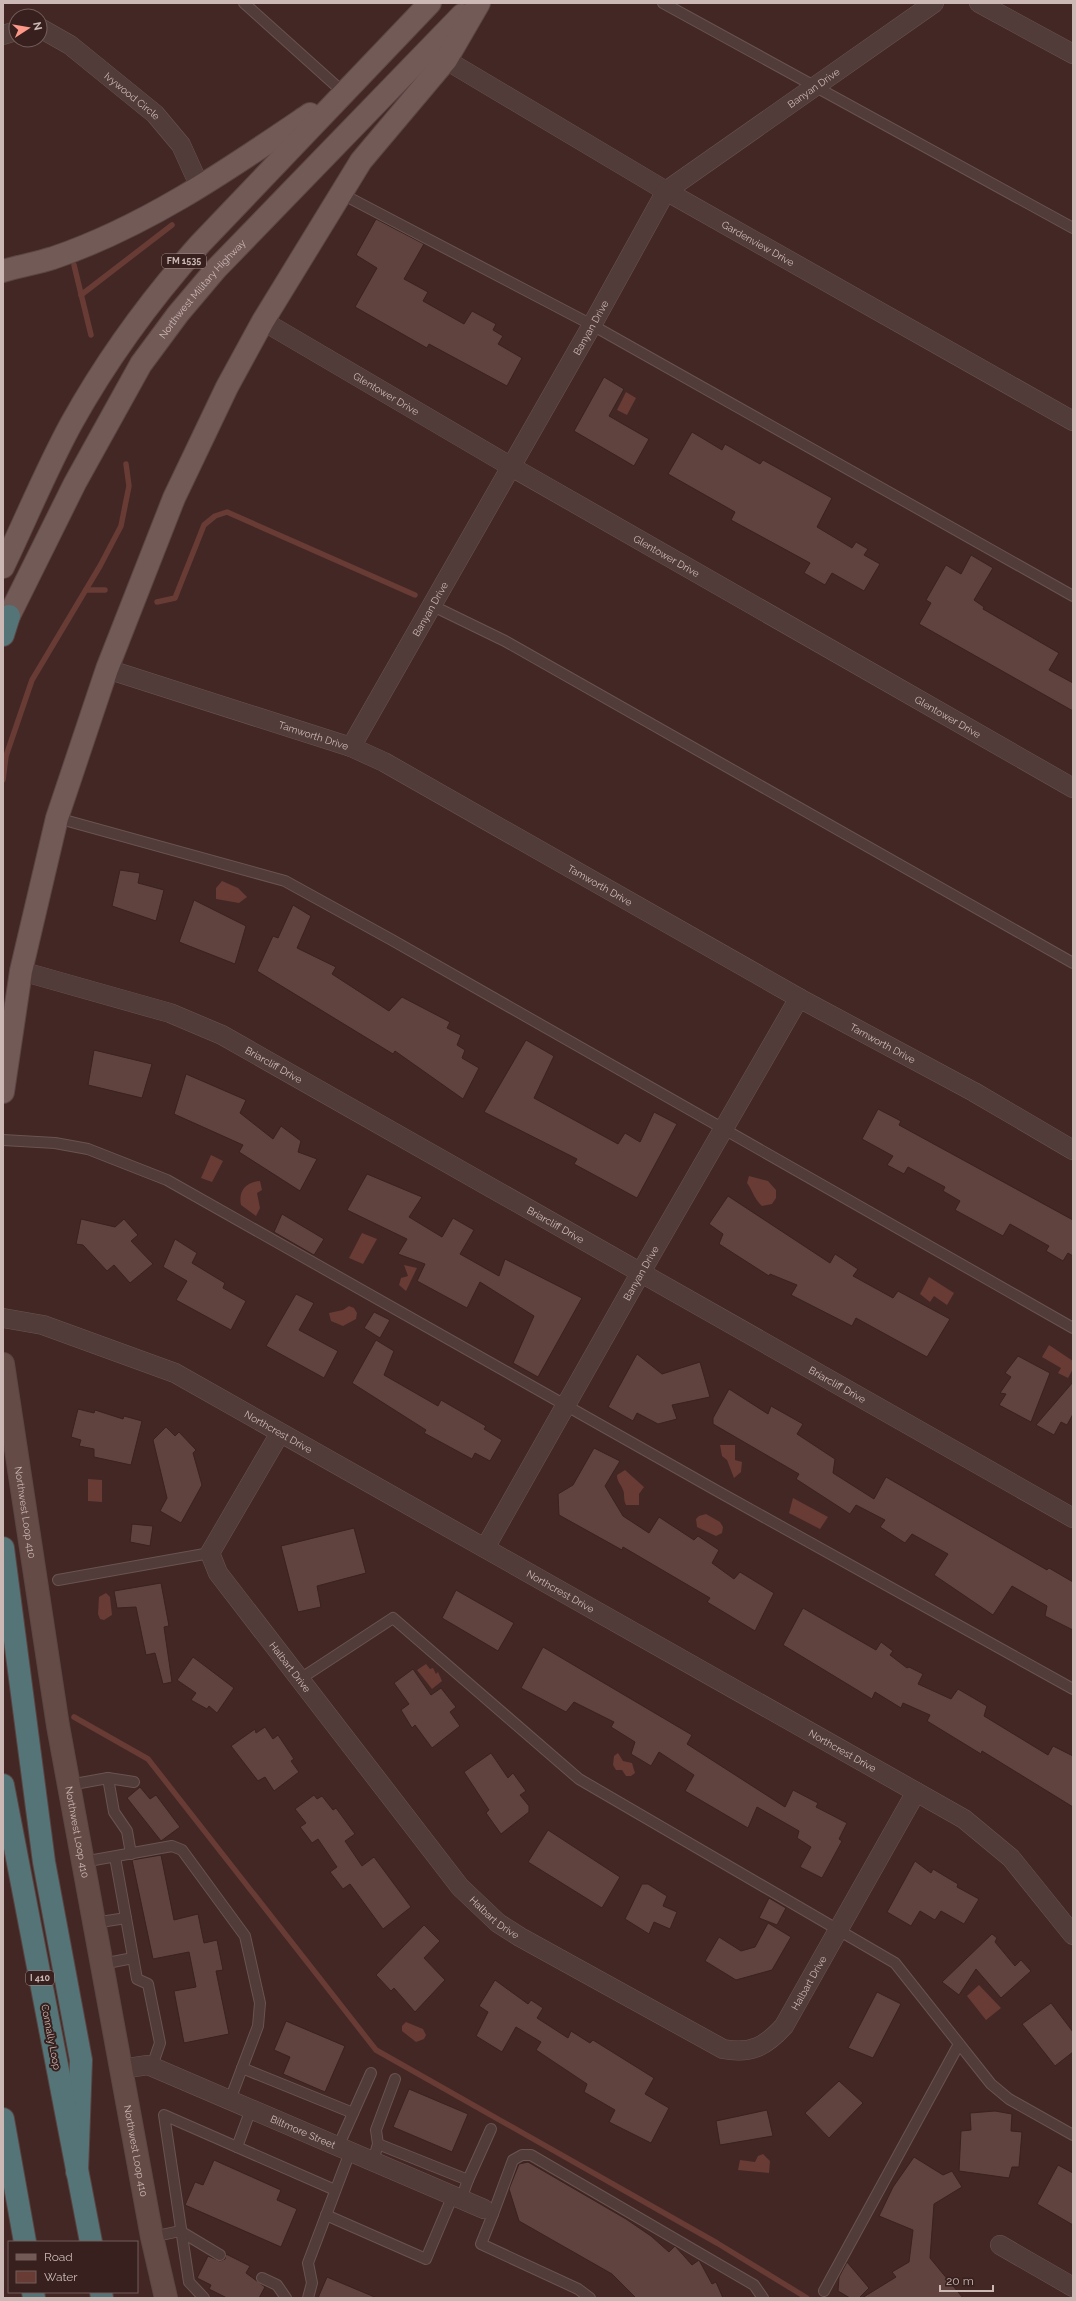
<svg xmlns="http://www.w3.org/2000/svg" width="1076" height="2301" viewBox="0 0 1076 2301" font-family="Raleway,sans-serif">
	<style>
		.water { fill: #683b35 }
		.lines { fill: none; stroke-linecap: round; stroke-linejoin: round }
		.stream { stroke: #683b35; stroke-width: 5.5 }
		.building { fill: #60423e; stroke: #39221f }
		.service-casing { stroke: #695451; stroke-width: 12 }
		.minor-casing { stroke: #695451; stroke-width: 20 }
		.secondary-casing { stroke: #5b4543; stroke-width: 24 }
		.primary-casing { stroke: #5b4543; stroke-width: 24 }
		.motorway-casing { stroke: #594340; stroke-width: 24 }
		.service { stroke: #523c39; stroke-width: 10 }
		.minor { stroke: #523c39; stroke-width: 19 }
		.secondary { stroke: #654b46; stroke-width: 22 }
		.primary { stroke: #725a57; stroke-width: 22 }
		.motorway { stroke: #557478; stroke-width: 22 }
		.labels { text-anchor: middle; dominant-baseline: central; stroke-width: 4; stroke-linejoin: round; paint-order: stroke }
		.shield { fill: #37201d; stroke: #9f8b88; stroke-width: 1 }
		.shield-label { font-size: 9px; font-weight: bold; fill: #ccb9b6 }
		.street-label { font-size: 10px; fill: #ccb9b6; stroke: #37201d }
	</style>
	<rect width="100%" height="100%" fill="#422724"/>
	<g class="water">
		<polygon points="626,392 636,398 627,415 617,410"/>
		<polygon points="222,881 238,888 247,897 239,903 216,899 216,888"/>
		<polygon points="211,1155 223,1161 212,1182 201,1178"/>
		<path d="M749 1176 768 1181 776 1190V1198L772 1204 762 1206C754 1199 753 1191 747 1183Z"/>
		<path d="M260 1181 262 1190 257 1193 260 1208 256 1216 241 1205C238 1191 246 1182 260 1181Z"/>
		<polygon points="362,1233 377,1239 363,1264 349,1258"/>
		<polygon points="404,1265 417,1268 406,1291 399,1285 401,1278 408,1276"/>
		<polygon points="929,1277 954,1293 947,1305 934,1296 930,1302 920,1294"/>
		<polygon points="349,1306 354,1308 357,1313 356,1319 343,1326 331,1321 329,1313 343,1310"/>
		<polygon points="1049,1345 1073,1361 1073,1369 1068,1378 1058,1373 1061,1368 1042,1357"/>
		<polygon points="720,1445 735,1445 735,1460 742,1462 741,1472 734,1478 727,1460 722,1456"/>
		<path d="M625 1470 644 1487 639 1494V1505H626C623 1499 625 1494 623 1490 621 1484 617 1482 617 1475Z"/>
		<polygon points="88,1479 102,1480 102,1502 88,1501"/>
		<polygon points="793,1498 828,1517 820,1529 789,1513"/>
		<polygon points="706,1514 720,1522 723,1527 722,1533 716,1536 697,1527 696,1519 699,1516"/>
		<polygon points="106,1593 110,1597 112,1615 104,1620 100,1619 98,1614 99,1597"/>
		<polygon points="426,1664 430,1669 433,1668 436,1674 438,1672 442,1681 432,1689 417,1670"/>
		<polygon points="618,1753 623,1761 632,1763 635,1773 631,1776 626,1776 622,1770 616,1770 613,1765 614,1756"/>
		<polygon points="979,1985 1001,2008 986,2020 967,1996"/>
		<polygon points="406,2022 423,2029 426,2035 424,2039 416,2042 402,2031 402,2026"/>
		<polygon points="763,2154 770,2161 769,2173 738,2170 740,2160 755,2162 758,2156"/>
	</g>
	<g class="lines">
		<g class="stream">
			<polyline points="74,265 91,335"/>
			<polyline points="81,295 172,225"/>
			<polyline points="86,590 105,590"/>
			<polyline points="157,602 175,598 204,525 215,516 227,512 415,595"/>
			<polyline points="3,780 6,756 32,680 100,566 121,526 129,486 126,464"/>
			<polyline points="74,1717 148,1759 376,2050 717,2243 807,2298"/>
		</g>
	</g>
	<g class="building">
		<polygon points="376,219 424,244 404,279 428,292 423,301 464,324 472,311 496,324 493,330 503,336 498,344 522,358 507,386 429,344 427,348 355,307 377,268 356,255"/>
		<polygon points="604,377 624,389 609,416 649,439 634,466 574,431"/>
		<polygon points="692,432 722,450 725,444 760,464 763,460 832,498 817,527 852,548 856,542 868,549 864,555 880,564 864,591 832,573 825,585 804,573 810,563 731,520 735,512 668,474"/>
		<polygon points="971,555 993,568 974,600 984,607 983,609 1059,653 1049,670 1073,683 1073,711 919,624 931,603 926,600 946,565 961,574"/>
		<polygon points="120,870 140,873 138,883 164,890 156,921 112,906"/>
		<polygon points="194,900 246,926 235,964 179,942"/>
		<polygon points="293,905 311,916 297,948 336,967 332,974 389,1011 402,997 450,1022 447,1028 461,1035 457,1045 465,1050 462,1058 479,1068 463,1099 395,1051 393,1054 257,971 273,936 278,938"/>
		<polygon points="526,1040 554,1056 534,1098 618,1144 625,1133 640,1142 654,1112 677,1124 637,1198 574,1164 577,1159 484,1112"/>
		<polygon points="94,1050 152,1064 142,1098 88,1085"/>
		<polygon points="186,1074 246,1100 240,1113 273,1139 281,1126 301,1141 298,1152 317,1159 300,1191 239,1152 243,1145 174,1114"/>
		<polygon points="878,1109 901,1121 899,1125 1073,1220 1073,1256 1068,1253 1063,1261 1046,1251 1049,1246 1010,1224 1003,1236 955,1210 960,1201 943,1191 945,1187 908,1167 904,1174 887,1165 893,1156 862,1139"/>
		<polygon points="367,1174 422,1197 409,1217 442,1237 453,1218 474,1230 460,1254 499,1276 505,1259 582,1298 538,1377 513,1363 534,1316 480,1282 467,1308 417,1281 425,1264 398,1254 407,1239 347,1210"/>
		<polygon points="728,1196 830,1263 835,1254 858,1269 853,1276 893,1298 898,1291 950,1319 927,1357 856,1318 852,1326 791,1295 797,1285 770,1274 769,1276 719,1244 723,1234 709,1224"/>
		<polygon points="282,1214 324,1239 314,1255 274,1232"/>
		<polygon points="81,1219 115,1227 124,1219 138,1235 131,1241 153,1264 130,1283 114,1265 107,1271 83,1245 76,1244"/>
		<polygon points="175,1239 197,1253 192,1263 225,1283 223,1288 246,1301 231,1330 176,1300 187,1281 163,1267"/>
		<polygon points="296,1294 314,1303 299,1330 338,1351 324,1378 266,1346"/>
		<polygon points="374,1312 390,1320 380,1338 364,1328"/>
		<polygon points="376,1340 394,1351 384,1375 438,1406 441,1400 486,1426 484,1429 502,1440 490,1461 475,1453 472,1459 424,1433 426,1430 352,1383"/>
		<polygon points="637,1354 662,1374 700,1362 710,1397 672,1405 677,1419 658,1424 637,1413 633,1421 608,1407"/>
		<polygon points="1018,1356 1050,1373 1031,1422 999,1405 1006,1394 1000,1393 1011,1377 1005,1373"/>
		<polygon points="1073,1382 1073,1414 1067,1425 1061,1422 1054,1435 1036,1425"/>
		<polygon points="729,1389 768,1414 771,1406 803,1424 797,1434 835,1459 833,1473 874,1499 886,1477 1047,1570 1049,1568 1073,1582 1073,1630 1045,1616 1047,1606 1012,1586 993,1615 934,1575 948,1554 912,1534 905,1543 880,1527 885,1520 856,1505 850,1514 796,1479 799,1474 713,1424 713,1418"/>
		<polygon points="78,1409 94,1413 95,1410 123,1419 124,1416 142,1421 131,1465 94,1457 94,1449 79,1446 81,1440 71,1437"/>
		<polygon points="166,1427 175,1436 179,1432 196,1450 193,1453 202,1485 181,1523 160,1511 167,1498 153,1440"/>
		<polygon points="594,1448 620,1461 605,1486 623,1516 649,1533 659,1517 694,1540 698,1536 719,1550 712,1563 734,1579 740,1572 774,1593 755,1631 707,1602 710,1598 623,1547 622,1550 559,1515 558,1494 573,1485"/>
		<polygon points="132,1524 153,1526 150,1546 130,1542"/>
		<polygon points="354,1528 366,1573 317,1586 321,1607 298,1612 281,1546"/>
		<polygon points="161,1583 169,1626 164,1627 172,1682 163,1684 155,1653 146,1655 136,1607 117,1608 114,1591"/>
		<polygon points="456,1590 514,1623 498,1651 442,1618"/>
		<polygon points="803,1608 876,1650 881,1642 893,1651 890,1655 907,1668 909,1667 923,1674 918,1684 951,1699 958,1689 987,1706 984,1716 1048,1755 1053,1746 1073,1756 1073,1807 982,1751 981,1754 927,1721 930,1715 903,1703 901,1708 875,1692 872,1699 783,1645"/>
		<polygon points="543,1647 692,1735 687,1744 785,1807 793,1790 818,1803 816,1807 847,1823 839,1839 842,1841 822,1878 800,1867 811,1847 797,1838 799,1831 757,1807 748,1828 685,1791 694,1775 659,1752 651,1766 631,1754 635,1742 611,1727 614,1722 574,1702 566,1712 521,1688"/>
		<polygon points="193,1657 234,1688 217,1713 209,1706 207,1709 191,1700 196,1693 177,1680"/>
		<polygon points="413,1669 431,1695 441,1688 456,1707 450,1712 460,1726 432,1748 415,1725 412,1728 401,1710 409,1704 394,1683"/>
		<polygon points="265,1727 273,1739 278,1735 294,1759 291,1761 299,1772 274,1791 265,1777 258,1781 231,1746 255,1729 256,1733"/>
		<polygon points="491,1753 508,1778 513,1773 526,1791 520,1795 529,1806 529,1812 501,1834 486,1813 489,1810 464,1772"/>
		<polygon points="140,1787 150,1799 156,1795 180,1827 161,1841 127,1798"/>
		<polygon points="314,1795 317,1799 322,1796 333,1810 336,1808 355,1834 345,1841 362,1866 374,1857 411,1907 383,1929 350,1884 343,1889 330,1872 337,1867 318,1839 312,1843 300,1827 306,1823 295,1809"/>
		<polygon points="548,1830 620,1877 602,1908 528,1862"/>
		<polygon points="161,1855 174,1920 198,1914 204,1943 217,1940 223,1970 216,1971 229,2034 184,2043 174,1991 196,1987 189,1952 153,1959 132,1860"/>
		<polygon points="915,1861 931,1873 933,1869 958,1884 957,1887 979,1899 964,1924 941,1911 935,1920 920,1911 911,1926 887,1912"/>
		<polygon points="642,1884 648,1884 667,1896 663,1906 677,1912 670,1929 654,1922 649,1934 625,1919"/>
		<polygon points="769,1898 786,1908 777,1925 759,1918"/>
		<polygon points="768,1923 791,1937 772,1970 736,1980 705,1961 719,1937 741,1951 755,1947"/>
		<polygon points="424,1925 440,1941 424,1958 445,1980 415,2012 394,1988 391,1991 376,1975"/>
		<polygon points="992,1934 997,1938 995,1942 1015,1966 1021,1960 1031,1971 1001,1998 976,1969 959,1995 942,1982"/>
		<polygon points="495,1980 528,2004 531,2000 543,2008 537,2018 568,2038 571,2031 590,2043 593,2040 654,2078 645,2094 669,2108 651,2143 609,2122 615,2110 584,2092 587,2084 536,2050 541,2042 516,2027 502,2052 476,2036 488,2012 479,2006"/>
		<polygon points="877,1992 901,2004 873,2058 848,2048"/>
		<polygon points="1051,2003 1073,2032 1073,2052 1055,2066 1022,2024"/>
		<polygon points="286,2021 345,2046 325,2092 283,2074 290,2057 274,2050"/>
		<polygon points="839,2081 863,2103 829,2138 805,2113"/>
		<polygon points="409,2089 468,2114 452,2152 393,2127"/>
		<polygon points="767,2110 773,2136 720,2145 716,2121"/>
		<polygon points="995,2111 1012,2114 1011,2131 1022,2132 1019,2167 1012,2167 1009,2178 959,2171 961,2131 971,2130 970,2113"/>
		<polygon points="914,2157 943,2175 952,2171 962,2187 934,2204 930,2258 963,2298 862,2298 896,2277 892,2272 909,2262 913,2230 879,2216 893,2187"/>
		<polygon points="214,2160 281,2190 277,2200 297,2209 281,2247 185,2205 195,2182 203,2185"/>
		<polygon points="528,2162 626,2219 651,2236 669,2252 675,2246 692,2265 699,2260 712,2284 716,2282 723,2298 636,2298 612,2274 519,2221 509,2189 519,2164"/>
		<polygon points="1058,2165 1073,2173 1073,2225 1037,2204"/>
		<polygon points="226,2254 250,2266 246,2273 265,2287 259,2298 227,2298 209,2289 211,2285 197,2278 208,2256 220,2261 225,2259"/>
		<polygon points="847,2262 869,2288 859,2298 850,2298 838,2291 839,2277"/>
		<polygon points="327,2277 377,2298 318,2298"/>
	</g>
	<g class="lines">
		<defs>
			<g id="service">
				<polyline points="244,3 343,92"/>
				<polyline points="663,3 1073,228"/>
				<polyline points="342,194 592,325 1073,596"/>
				<polyline points="431,605 505,641 1073,963"/>
				<polyline points="57,818 285,881 392,940 1073,1328"/>
				<polyline points="3,1140 55,1143 88,1149 167,1180 719,1492 1073,1689"/>
				<polyline points="58,1580 210,1553"/>
				<polyline points="300,1679 393,1618 579,1779 895,1963 991,2084 1009,2099 1073,2135"/>
				<polyline points="108,1778 114,1812 127,1831 131,1854"/>
				<polyline points="69,1785 108,1778 134,1782"/>
				<polyline points="115,1857 137,1979 148,1984 160,2043 152,2066"/>
				<polyline points="83,1862 172,1846 182,1850 245,1936 260,2003 258,2026 230,2100"/>
				<polyline points="94,1923 126,1918"/>
				<polyline points="102,1964 133,1958"/>
				<polyline points="242,2068 353,2113"/>
				<polyline points="378,2144 468,2180 461,2199"/>
				<polyline points="237,2147 251,2109"/>
				<polyline points="338,2147 371,2073"/>
				<polyline points="373,2161 378,2144 376,2130 395,2079"/>
				<polyline points="468,2180 491,2129"/>
				<polyline points="488,2212 493,2214 481,2244 578,2289 590,2298"/>
				<polyline points="493,2214 513,2160 522,2155 531,2155 754,2285 763,2298"/>
				<polyline points="326,2215 426,2259 453,2195"/>
				<polyline points="152,2237 180,2231 220,2255"/>
				<polyline points="262,2278 277,2285 286,2298"/>
				<polyline points="824,2291 959,2044"/>
				<polyline points="204,2298 189,2282 164,2115 335,2190"/>
				<polyline points="308,2298 312,2283 308,2263 350,2152"/>
			</g>
			<g id="minor">
				<polyline points="979,3 1073,54"/>
				<path id="s1" d="M40 28 70 45 155 114 181 145 200 187"/>
				<polyline points="3,35 16,31"/>
				<path id="s2" d="M446 60 666 191 1073 421"/>
				<path id="s3" d="M263 321 510 466 1073 788"/>
				<path id="s4" d="M107 669 351 747 384 762 799 998 974 1092 1073 1150"/>
				<path id="s5" d="M351 747 592 325 666 191 934 3"/>
				<path id="s6" d="M21 971 170 1013 222 1035 1073 1518"/>
				<path id="s7" d="M3 1318 43 1325 175 1373 964 1819 1011 1858 1073 1935"/>
				<path id="s8" d="M280 1433 210 1553 218 1573 460 1887 498 1923 520 1937 723 2049C751 2054 765 2047 784 2026L916 1792"/>
				<path id="s9" d="M485 1548 641 1272 799 998"/>
				<path id="s10" d="M121 2069 148 2065 484 2209"/>
				<polyline points="1000,2245 1073,2287"/>
			</g>
			<g id="secondary">
				<path id="s11" d="M3 1364 58 1726 152 2237 166 2298"/>
			</g>
			<g id="primary">
				<path d="M3 271C20 266 37 263 53 258 147 226 229 169 310 114"/>
				<path d="M3 567C26 519 46 470 71 424 107 359 151 299 200 244L430 3"/>
				<path id="s12" d="M3 628 75 483 141 364 178 314 216 269 462 15"/>
				<polyline points="3,1092 21,971 57,818 107,669 174,498 227,387 263,321 361,161 446,60 479,3"/>
			</g>
			<g id="motorway">
				<polyline points="3,635 9,616"/>
				<polyline points="3,1548 44,1862 81,2060 77,2172"/>
				<polyline points="3,1785 91,2242"/>
				<polyline points="3,2119 25,2242"/>
				<polyline points="33,2292 34,2298"/>
				<polyline points="101,2292 102,2298"/>
			</g>
		</defs>
		<use href="#service" class="service-casing"/>
		<use href="#minor" class="minor-casing"/>
		<use href="#secondary" class="secondary-casing"/>
		<use href="#primary" class="primary-casing"/>
		<use href="#motorway" class="motorway-casing"/>
		<use href="#service" class="service"/>
		<use href="#minor" class="minor"/>
		<use href="#secondary" class="secondary"/>
		<use href="#primary" class="primary"/>
		<use href="#motorway" class="motorway"/>
	</g>
	<g class="labels">
		<g class="shield">
			<rect x="162" y="254" width="44" height="14" rx="3"/>
			<rect x="26" y="1971" width="28" height="14" rx="3"/>
		</g>
		<g class="shield-label">
			<text x="184" y="261">FM 1535</text>
			<text x="40" y="1978">I 410</text>
		</g>
		<g class="street-label">
			<text stroke="none"><textPath href="#s5" startOffset="819">Banyan Drive</textPath></text>
			<text stroke="none"><textPath href="#s1" startOffset="115">Ivywood Circle</textPath></text>
			<text stroke="none"><textPath href="#s2" startOffset="362">Gardenview Drive</textPath></text>
			<text stroke="none"><textPath href="#s12" startOffset="395">Northwest Military Highway</textPath></text>
			<text stroke="none"><textPath href="#s5" startOffset="483">Banyan Drive</textPath></text>
			<text stroke="none"><textPath href="#s3" startOffset="143">Glentower Drive</textPath></text>
			<text stroke="none"><textPath href="#s3" startOffset="467">Glentower Drive</textPath></text>
			<text stroke="none"><textPath href="#s5" startOffset="159">Banyan Drive</textPath></text>
			<text stroke="none"><textPath href="#s3" startOffset="791">Glentower Drive</textPath></text>
			<text stroke="none"><textPath href="#s4" startOffset="217">Tamworth Drive</textPath></text>
			<text stroke="none"><textPath href="#s4" startOffset="541">Tamworth Drive</textPath></text>
			<text stroke="none"><textPath href="#s4" startOffset="865">Tamworth Drive</textPath></text>
			<text stroke="none"><textPath href="#s6" startOffset="271">Briarcliff Drive</textPath></text>
			<text stroke="none"><textPath href="#s6" startOffset="595">Briarcliff Drive</textPath></text>
			<text stroke="none"><textPath href="#s9" startOffset="316">Banyan Drive</textPath></text>
			<text stroke="none"><textPath href="#s6" startOffset="919">Briarcliff Drive</textPath></text>
			<text stroke="none"><textPath href="#s7" startOffset="300">Northcrest Drive</textPath></text>
			<text stroke="none"><textPath href="#s11" startOffset="150">Northwest Loop 410</textPath></text>
			<text stroke="none"><textPath href="#s7" startOffset="624">Northcrest Drive</textPath></text>
			<text stroke="none"><textPath href="#s8" startOffset="279">Halbart Drive</textPath></text>
			<text stroke="none"><textPath href="#s7" startOffset="948">Northcrest Drive</textPath></text>
			<text stroke="none"><textPath href="#s11" startOffset="474">Northwest Loop 410</textPath></text>
			<text stroke="none"><textPath href="#s8" startOffset="603">Halbart Drive</textPath></text>
			<text stroke="none"><textPath href="#s8" startOffset="986">Halbart Drive</textPath></text>
			<text transform="translate(51 2037) rotate(79)">Connally Loop</text>
			<text stroke="none"><textPath href="#s10" startOffset="196">Biltmore Street</textPath></text>
			<text stroke="none"><textPath href="#s11" startOffset="798">Northwest Loop 410</textPath></text>
		</g>
	</g>
	<rect width="1076" height="2301" fill="none" stroke="#ccb9b6" stroke-width="8"/>
	<rect x="8" y="2241" width="130" height="52" fill="#37201d" stroke="#735d5a"/>
	<rect x="16" y="2254" width="20" height="6" fill="#725a57" stroke="#735d5a"/>
	<text x="44" y="2261" font-size="12" fill="#ccb9b6">Road</text>
	<rect x="16" y="2271" width="20" height="12" fill="#683b35" stroke="#735d5a"/>
	<text x="44" y="2281" font-size="12" fill="#ccb9b6">Water</text>
	<g transform="translate(28 28) rotate(78)"><circle r="19" fill="#37201d" stroke="#735d5a"/>
	<path d="M0-3L7 15L0 10L-7 15Z" fill="#fe9989"/>
	<text y="-6" font-size="11" font-weight="bold" text-anchor="middle" fill="#ccb9b6">N</text>
	</g>
	<path d="M940 2285v6h53v-6" fill="none" stroke="#ccb9b6" stroke-width="2"/>
	<text x="946" y="2285" font-size="12" fill="#ccb9b6" stroke="#37201d" stroke-width="3" paint-order="stroke">20 m</text>
</svg>
